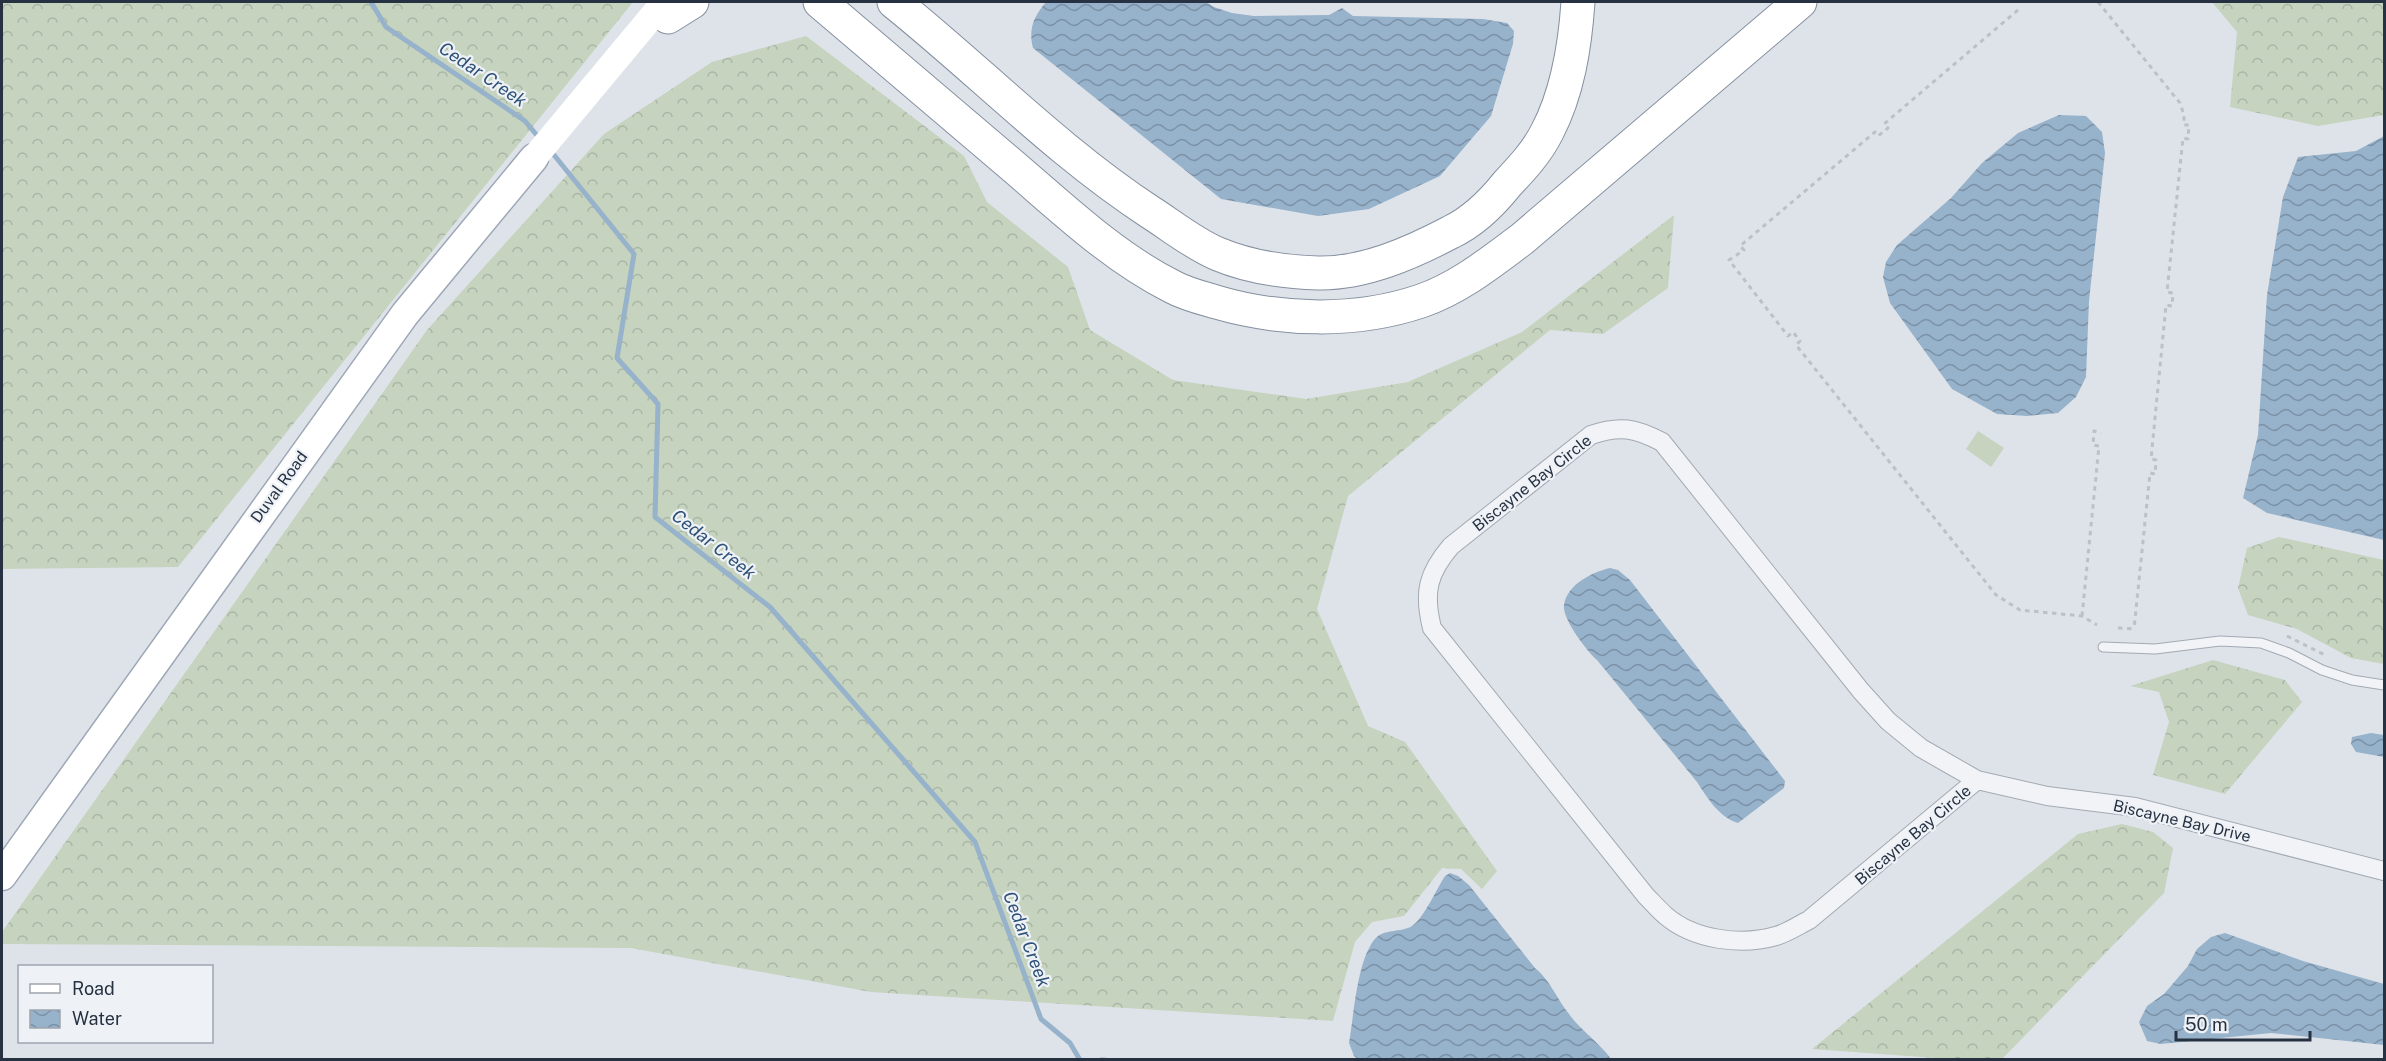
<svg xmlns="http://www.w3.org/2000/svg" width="2386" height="1061" viewBox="0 0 2386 1061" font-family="'Public Sans',sans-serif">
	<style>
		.forest { fill: url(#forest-crowns) }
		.green { fill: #c5d3bf }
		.water { fill: url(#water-waves) }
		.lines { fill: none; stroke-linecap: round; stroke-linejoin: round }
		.stream { stroke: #97b2cb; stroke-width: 5 }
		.service-casing { stroke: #a3aab3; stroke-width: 11 }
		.minor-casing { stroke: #a3aab3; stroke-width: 20 }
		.primary-casing { stroke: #9da7b5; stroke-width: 31 }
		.motorway-casing { stroke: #8590a0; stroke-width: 35 }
		.path { stroke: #bcc1c8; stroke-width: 3; stroke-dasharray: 4.5 4.5; stroke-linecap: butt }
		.service { stroke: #f1f3f7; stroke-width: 9 }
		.minor { stroke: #f1f3f7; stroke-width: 18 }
		.secondary { stroke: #fff; stroke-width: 26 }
		.primary { stroke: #fff; stroke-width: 28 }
		.motorway { stroke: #fff; stroke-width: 33 }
		.labels { text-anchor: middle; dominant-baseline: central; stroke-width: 4.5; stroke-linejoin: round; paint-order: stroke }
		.street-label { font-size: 16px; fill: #263141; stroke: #eef2f6 }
		.water-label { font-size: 18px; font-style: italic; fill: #2e5177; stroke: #eef2f6 }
	</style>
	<defs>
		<pattern id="forest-crowns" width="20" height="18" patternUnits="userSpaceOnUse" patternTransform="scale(1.5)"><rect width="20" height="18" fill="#c5d3bf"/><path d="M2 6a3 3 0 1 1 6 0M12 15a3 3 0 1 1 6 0" fill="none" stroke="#a9b6a5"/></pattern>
		<pattern id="water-waves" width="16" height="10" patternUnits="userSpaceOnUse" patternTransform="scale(1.5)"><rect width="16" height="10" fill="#97b2cb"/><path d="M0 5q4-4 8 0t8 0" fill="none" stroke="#7b91a6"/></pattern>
	</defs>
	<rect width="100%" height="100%" fill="#dee3e9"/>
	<g class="forest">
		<polygon points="2,2 633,2 178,567 2,569"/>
		<polygon points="2212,2 2384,2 2384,115 2318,126 2230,107 2237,32"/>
		<polygon points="806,36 964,156 987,202 1068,267 1090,330 1173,380 1306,399 1408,382 1522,332 1674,215 1668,288 1603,334 1550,330 1348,496 1317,609 1368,726 1405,742 1497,871 1482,889 1461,869 1442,868 1404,916 1372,922 1355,942 1333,1021 871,992 631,948 2,944 2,932 427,330 604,134 712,62"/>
		<polygon points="2279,537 2384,560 2384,664 2351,658 2297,629 2248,615 2238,588 2247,548"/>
		<polygon points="2213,660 2285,680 2302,702 2225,794 2153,775 2169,722 2159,692 2130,686"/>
		<polygon points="2122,824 2153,832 2173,848 2164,893 2002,1059 1949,1059 1812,1049 2078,834"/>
	</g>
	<polygon class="green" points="1978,431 2004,448 1991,467 1966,449"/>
	<g class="water">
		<path d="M1046 2H1206L1214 7 1232 13 1254 16 1329 15 1342 8 1353 16 1483 19 1507 23 1514 31 1513 44 1491 116 1440 176 1369 209 1318 216 1221 199 1033 48C1028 29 1034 16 1046 2Z"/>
		<polygon points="2059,115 2086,116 2102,132 2105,153 2089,301 2086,377 2076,397 2058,413 2027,416 1997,414 1952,389 1890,303 1883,277 1886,262 1897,245 1951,198 1982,163 2018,133"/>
		<polygon points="2384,136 2384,540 2267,513 2243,498 2258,435 2267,295 2283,197 2298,157 2356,151"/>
		<path d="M1610 568 1618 570 1630 580 1785 781 1784 788 1738 823C1719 817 1708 799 1697 782L1597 660C1587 651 1562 619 1564 605 1567 584 1593 572 1610 568Z"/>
		<polygon points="2371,733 2384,735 2384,757 2356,752 2351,744 2352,737"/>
		<path d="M1450 873 1458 876 1469 885 1535 968C1550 980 1557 999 1569 1014 1581 1031 1599 1042 1611 1059L1359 1060 1354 1056 1349 1043C1354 1014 1357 962 1374 940 1383 928 1401 933 1412 926 1424 918 1437 888 1445 876Z"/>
		<polygon points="2225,933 2303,961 2384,984 2384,1045 2271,1033 2161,1044 2147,1041 2139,1022 2147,1006 2164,994 2188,966 2197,949 2211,937"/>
	</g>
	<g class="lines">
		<g class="stream">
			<polyline points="371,2 386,27 525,121 540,139"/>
			<polyline points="550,150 634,254 617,358 658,404 655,517 770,607 975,842 1041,1019 1070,1043 1080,1060"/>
			<polyline points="1101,1060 1105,1060"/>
		</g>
		<defs>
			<polyline id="service" points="2103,647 2155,649 2220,641 2261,643 2289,653 2322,670 2352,680 2384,685"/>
			<path id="minor" d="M1977 780 1809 920C1799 925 1787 933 1776 936 1741 946 1694 940 1666 916 1659 910 1653 903 1646 896L1432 628C1423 592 1428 573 1451 546L1591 435C1620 425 1635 428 1662 442L1861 691 1888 721 1921 748 1977 780 2047 796 2135 807 2384 871"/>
			<polyline id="primary" points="2,876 405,314 534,158"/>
			<g id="motorway">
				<path d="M820 2C882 55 944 108 1007 161 1059 205 1111 256 1173 287 1186 294 1202 298 1216 302 1281 321 1356 323 1421 301 1459 288 1491 262 1522 239L1800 2"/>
				<path d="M894 2C980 71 1057 151 1150 212 1172 226 1194 244 1218 254 1249 267 1284 272 1318 273 1364 274 1411 253 1451 232 1474 221 1491 204 1507 184 1522 168 1537 152 1547 132 1568 92 1575 46 1578 2"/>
				<polyline points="668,17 692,2"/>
			</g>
		</defs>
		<use href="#service" class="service-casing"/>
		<use href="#minor" class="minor-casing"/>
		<use href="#primary" class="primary-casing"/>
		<use href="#motorway" class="motorway-casing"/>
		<g class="path">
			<polyline points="2098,2 2180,103 2184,115 2184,125 2189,125 2188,139 2183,138 2167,292 2173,293 2172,306 2166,305 2151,459 2156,460 2155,474 2150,473 2134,629"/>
			<polyline points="2018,10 1884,124 1888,128 1878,136 1875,132 1740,246 1744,250 1729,260 1788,336 1793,332 1800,341 1796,345 1996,595 2020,610 2082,616 2097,625"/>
			<polyline points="2082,616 2099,446 2093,445 2094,431 2101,433"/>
			<polyline points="2118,628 2134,629"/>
			<polyline points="2287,636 2327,656"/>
		</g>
		<use href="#service" class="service"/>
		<use href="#minor" class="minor"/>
		<polyline class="secondary" points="534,158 664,2"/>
		<use href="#primary" class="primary"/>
		<use href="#motorway" class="motorway"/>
	</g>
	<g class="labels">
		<g class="street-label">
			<text transform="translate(1532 483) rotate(-38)">Biscayne Bay Circle</text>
			<text transform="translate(279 487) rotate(-54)">Duval Road</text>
			<text transform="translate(2182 821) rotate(13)">Biscayne Bay Drive</text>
			<text transform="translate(1913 835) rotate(-40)">Biscayne Bay Circle</text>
		</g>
		<g class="water-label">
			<text transform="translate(483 74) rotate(34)">Cedar Creek</text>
			<text transform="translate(714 544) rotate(38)">Cedar Creek</text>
			<text transform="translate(1027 939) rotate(69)">Cedar Creek</text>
		</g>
	</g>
	<rect width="2386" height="1061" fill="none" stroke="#263141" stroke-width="6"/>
	<rect x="18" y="965" width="195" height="78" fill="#eef2f6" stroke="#9ea5ae" stroke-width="1.5"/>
	<rect x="30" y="984" width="30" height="9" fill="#ffffff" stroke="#9ea5ae" stroke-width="1.5"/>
	<text x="72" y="995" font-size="18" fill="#263141">Road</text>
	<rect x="30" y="1010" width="30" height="18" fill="url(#water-waves)" stroke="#9ea5ae" stroke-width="1.5"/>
	<text x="72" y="1025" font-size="18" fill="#263141">Water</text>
	<path d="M2176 1031v9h134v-9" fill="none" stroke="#263141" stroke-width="3"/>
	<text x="2185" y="1031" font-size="18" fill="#263141" stroke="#eef2f6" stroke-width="4.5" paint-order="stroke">50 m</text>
</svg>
